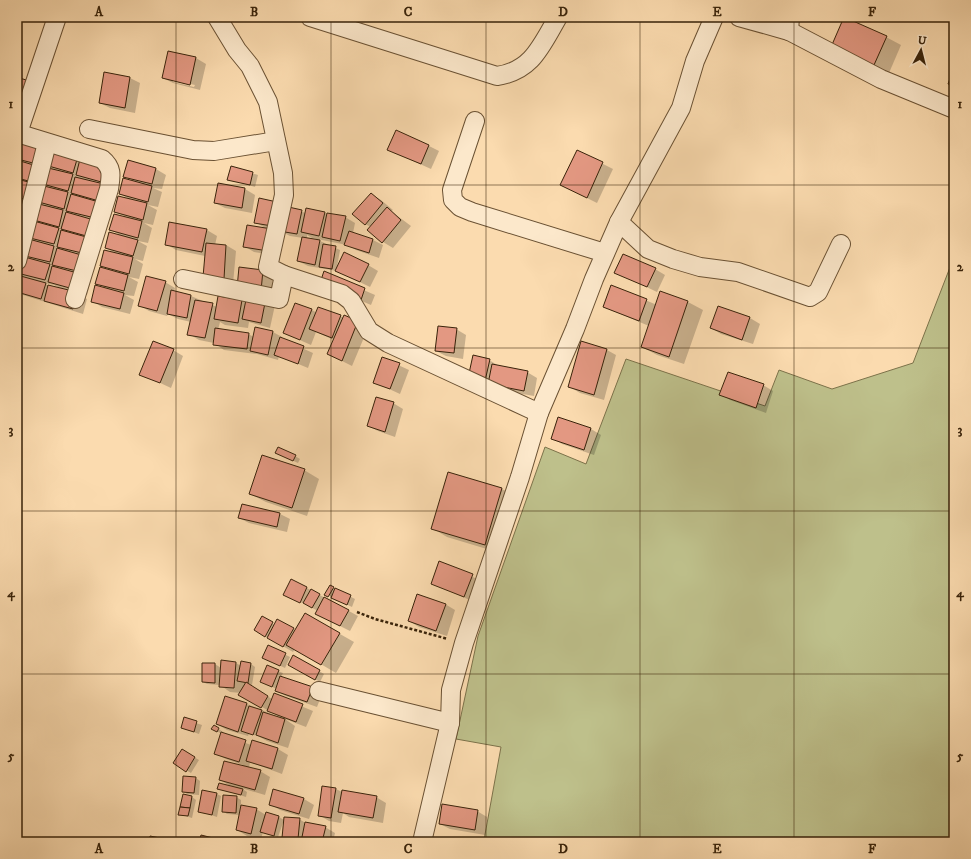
<svg xmlns="http://www.w3.org/2000/svg" width="971" height="859" viewBox="0 0 971 859" font-family="'IM FELL DW Pica',serif">
	<style>
		.green { fill: #bec08b; stroke: #7c724a }
		.shadow { fill: #0003; fill-rule: evenodd }
		.building { fill: #e39882; stroke: #39230a }
		.lines { fill: none; stroke-linecap: round; stroke-linejoin: round }
		.street-casing { stroke: #6a5133; stroke-width: 20 }
		.path { stroke: #39230a; stroke-width: 2.5; stroke-dasharray: 3 2; stroke-linecap: butt }
		.street { stroke: #fce8cb; stroke-width: 18 }
		.grid { fill: none; stroke: #39230a; stroke-width: 1; stroke-opacity: 0.55 }
		.neatline { fill: none; stroke: #39230a; stroke-width: 1.5 }
		.grid-label { font-size: 13px; text-anchor: middle; font-weight: bold; fill: #39230a }
	</style>
	<rect width="100%" height="100%" fill="#fbdbaf"/>
	<filter id="stains"><feTurbulence type="fractalNoise" baseFrequency=".005" numOctaves="4"/><feColorMatrix values="0 0 0 0 .2 0 0 0 0 .09 0 0 0 0 .02 0 0 0 .5 -.17"/></filter>
	<radialGradient id="worn" r=".72"><stop offset=".6" stop-color="#630" stop-opacity="0"/><stop offset="1" stop-color="#630" stop-opacity=".3"/></radialGradient>
	<polygon class="green" points="954,257 954,842 493,842 484,840 501,747 456,739 478,636 545,447 586,464 626,359 765,406 779,370 832,389 913,363"/>
	<g class="shadow">
		<polygon points="886,37 901,45 889,73 847,55"/>
		<path d="M169 52 196 58 206 64 200 90 173 83 163 78ZM173 80 195 85 194 87 173 82Z"/>
		<polygon points="105,73 130,78 140,83 135,113 110,108 100,103"/>
		<path d="M17 142 109 167 82 276 91 280 87 295 76 293 87 299 83 314 20 294 19 296H17ZM44 283 54 285 60 288 50 286Z"/>
		<polygon points="429,146 439,151 431,169 389,150"/>
		<polygon points="577,151 613,169 597,203 561,185"/>
		<polygon points="128,161 156,169 166,175 162,189 153,188 162,192 158,207 148,205 157,210 153,225 144,223 152,228 148,243 138,241 147,246 143,261 135,259 143,264 139,279 129,277 138,282 134,296 125,295 134,300 130,314 102,307 92,301 105,288 97,283 110,270 101,265 114,253 106,248 120,235 111,230 124,216 115,212 129,199 120,194 133,181 125,176"/>
		<polygon points="231,167 258,175 255,187 228,179"/>
		<polygon points="219,185 245,189 255,195 252,213 225,208 215,203"/>
		<polygon points="371,194 381,200 393,210 391,211 411,226 393,248 383,242 371,227 365,224"/>
		<polygon points="284,207 306,213 324,213 345,217 355,223 353,233 373,240 383,245 379,258 356,250 347,245 312,238 307,235 307,239 320,241 340,250 337,267 368,265 378,271 370,287 337,271 308,266 298,261 303,238 290,236 282,232 278,256 254,252 244,246 267,229 255,222"/>
		<polygon points="207,230 217,236 215,245 226,245 236,251 233,284 214,282 205,256 176,250 166,244"/>
		<polygon points="240,268 273,277 271,296"/>
		<polygon points="655,269 665,275 657,292 615,272"/>
		<polygon points="325,273 375,295 371,305 331,288"/>
		<polygon points="165,282 175,288 174,292 191,296 217,307 242,301 247,303 275,305 270,328 249,322 248,328 225,325 220,322 218,330 248,334 254,337 273,332 282,337 282,339 313,353 308,368 279,356 278,360 257,354 224,350 214,343 199,340 189,334 191,322 178,319 168,314 167,316 149,311 139,305"/>
		<polygon points="612,286 657,305 688,302 703,310 684,364 657,355 642,347 649,326 604,307"/>
		<polygon points="718,307 750,318 760,324 753,344 721,334 711,328"/>
		<polygon points="312,310 317,313 340,316 368,328 352,366 328,354 334,340 316,332 311,345 284,333"/>
		<polygon points="456,329 466,335 463,359 446,356 436,351"/>
		<polygon points="173,350 183,356 171,388 141,374"/>
		<polygon points="607,350 616,355 604,400 580,393 570,387"/>
		<polygon points="383,358 409,370 400,394 374,382"/>
		<polygon points="489,360 499,366 527,372 537,378 534,396 499,390 479,383"/>
		<polygon points="763,385 773,391 766,413 730,400 721,394"/>
		<polygon points="393,403 403,409 395,437 378,431 368,426"/>
		<polygon points="559,418 591,429 601,435 594,455 562,444 552,438"/>
		<polygon points="276,453 295,456 300,459 298,463"/>
		<polygon points="304,470 319,479 307,516 266,502 250,494"/>
		<polygon points="502,489 517,497 500,553 447,537 432,528"/>
		<polygon points="242,505 280,514 290,519 287,532 249,523 239,518"/>
		<polygon points="440,563 482,581 474,602 432,583"/>
		<polygon points="330,586 355,599 352,607 325,594"/>
		<polygon points="307,588 358,616 350,631 326,619 318,611 305,604 289,597"/>
		<polygon points="445,604 455,610 447,636 419,627 409,621"/>
		<polygon points="305,614 354,642 336,673 295,649 293,652 255,630 262,618 275,625 278,620 295,630"/>
		<polygon points="268,646 290,657 285,668 268,660"/>
		<polygon points="294,656 324,674 320,682 289,664"/>
		<polygon points="221,662 236,663 241,666 251,664 255,667 252,685 246,684 272,699 274,695 313,711 306,727 285,719 295,726 288,748 267,741 258,736 249,734 248,736 227,730 217,724 247,704 281,718 240,694 241,693 230,692 220,685 207,684 203,682 215,664 221,668"/>
		<polygon points="278,671 283,673 281,677 322,694 317,707 286,696 276,691 277,689 261,682"/>
		<polygon points="184,719 202,725 199,734 182,728"/>
		<polygon points="214,726 223,732 222,734 251,745 253,741 278,749 288,755 282,774 250,762 249,768 260,771 270,777 265,795 241,788 247,792 246,797 218,788 232,787 220,780 243,765 226,759 216,754 222,734 213,729"/>
		<polygon points="182,750 199,760 191,773 174,763"/>
		<polygon points="196,778 200,781 199,795 187,794 183,791"/>
		<polygon points="336,789 342,792 376,797 386,803 383,823 349,817 343,813 341,823 329,821 319,815"/>
		<polygon points="274,790 304,799 314,805 309,819 280,810 270,804"/>
		<polygon points="217,794 221,796 217,817 199,811"/>
		<polygon points="192,797 196,800 192,818 179,814"/>
		<polygon points="236,797 241,800 241,806 256,809 266,815 279,817 284,820 278,837 263,832 261,839 247,836 237,830 240,815 227,814 223,811"/>
		<polygon points="477,811 487,817 485,835 450,829 440,824"/>
		<polygon points="299,819 304,822 304,828 325,827 335,833 333,842 302,842 287,840 283,837"/>
	</g>
	<g class="building">
		<polygon points="844,17 887,36 874,65 831,47"/>
		<polygon points="168,51 196,57 190,85 162,78"/>
		<polygon points="954,67 954,86 948,84"/>
		<polygon points="104,72 130,77 125,108 99,103"/>
		<polygon points="17,77 32,82 27,96 17,93"/>
		<polygon points="17,94 27,97 17,110"/>
		<polygon points="396,130 429,145 421,164 387,150"/>
		<polygon points="17,141 45,149 41,165 17,159"/>
		<polygon points="49,149 78,156 73,173 45,165"/>
		<polygon points="577,150 603,162 587,198 560,185"/>
		<polygon points="80,159 109,167 105,183 76,175"/>
		<polygon points="17,160 40,167 36,183 17,178"/>
		<polygon points="128,160 156,168 152,184 123,177"/>
		<polygon points="231,166 253,172 250,185 227,180"/>
		<polygon points="44,167 73,174 68,191 39,183"/>
		<polygon points="75,177 104,184 99,201 71,193"/>
		<polygon points="123,178 152,186 148,202 119,194"/>
		<polygon points="17,179 36,184 31,201 17,197"/>
		<polygon points="218,183 245,188 242,208 214,203"/>
		<polygon points="40,185 68,192 64,209 35,201"/>
		<polygon points="371,193 383,203 365,225 352,214"/>
		<polygon points="71,194 99,202 95,218 66,211"/>
		<polygon points="118,196 147,203 143,220 114,212"/>
		<polygon points="259,198 277,202 272,226 254,223"/>
		<polygon points="17,199 31,203 26,219 17,217"/>
		<polygon points="35,203 63,210 59,227 30,219"/>
		<polygon points="284,206 302,210 297,234 279,231"/>
		<polygon points="387,207 401,220 382,243 367,230"/>
		<polygon points="306,208 325,212 319,236 301,232"/>
		<polygon points="66,212 94,220 90,237 61,229"/>
		<polygon points="327,213 346,216 340,241 322,237"/>
		<polygon points="114,214 142,221 138,238 109,230"/>
		<polygon points="30,220 59,228 54,244 26,237"/>
		<polygon points="169,222 207,229 202,252 165,245"/>
		<polygon points="247,225 272,229 268,251 243,247"/>
		<polygon points="61,230 90,238 86,254 57,247"/>
		<polygon points="349,231 373,239 369,253 344,245"/>
		<polygon points="109,232 138,240 133,256 105,248"/>
		<polygon points="302,237 320,240 315,265 297,261"/>
		<polygon points="25,238 54,246 50,262 21,255"/>
		<polygon points="206,243 226,245 224,279 203,277"/>
		<polygon points="323,244 336,246 332,269 319,267"/>
		<polygon points="57,248 85,256 81,272 52,265"/>
		<polygon points="104,250 133,257 129,274 100,266"/>
		<polygon points="344,252 369,264 360,282 335,271"/>
		<polygon points="623,254 656,268 647,287 614,273"/>
		<polygon points="21,256 50,264 45,280 17,273"/>
		<polygon points="52,266 81,274 77,290 48,282"/>
		<polygon points="100,267 128,275 124,291 95,284"/>
		<polygon points="239,267 263,270 261,291 237,288"/>
		<polygon points="324,271 365,288 361,300 320,283"/>
		<polygon points="17,275 46,283 41,299 17,292"/>
		<polygon points="146,276 166,281 157,311 138,306"/>
		<polygon points="48,285 77,292 73,309 44,301"/>
		<polygon points="95,285 124,293 120,309 91,302"/>
		<polygon points="611,285 647,299 639,321 603,307"/>
		<polygon points="171,290 191,295 187,318 167,314"/>
		<polygon points="660,291 688,301 669,357 641,347"/>
		<polygon points="247,295 266,298 261,323 242,319"/>
		<polygon points="218,296 242,300 238,323 214,319"/>
		<polygon points="195,300 213,303 205,338 187,335"/>
		<polygon points="295,303 312,309 300,340 283,333"/>
		<polygon points="718,306 750,317 742,340 710,328"/>
		<polygon points="318,307 341,315 332,338 309,329"/>
		<polygon points="344,315 358,321 342,361 327,354"/>
		<polygon points="438,326 457,328 454,353 435,351"/>
		<polygon points="255,327 273,331 268,355 250,351"/>
		<polygon points="215,328 249,333 247,349 213,345"/>
		<polygon points="280,337 304,346 298,364 274,355"/>
		<polygon points="153,341 174,349 160,383 139,375"/>
		<polygon points="581,341 607,349 594,395 568,387"/>
		<polygon points="473,355 490,359 485,381 468,378"/>
		<polygon points="382,357 400,363 390,389 373,383"/>
		<polygon points="492,364 528,371 524,391 488,384"/>
		<polygon points="728,372 764,384 756,408 719,395"/>
		<polygon points="376,397 394,402 385,432 367,426"/>
		<polygon points="558,417 591,428 584,450 551,439"/>
		<polygon points="278,447 296,455 293,461 275,453"/>
		<polygon points="262,455 305,469 292,508 249,494"/>
		<polygon points="448,472 502,488 485,545 431,529"/>
		<polygon points="242,504 280,513 277,527 238,518"/>
		<polygon points="439,561 473,574 464,597 431,584"/>
		<polygon points="291,579 307,587 300,603 283,595"/>
		<polygon points="330,585 334,587 328,597 324,595"/>
		<polygon points="335,588 351,595 347,605 331,598"/>
		<polygon points="311,589 320,594 312,608 303,603"/>
		<polygon points="417,594 446,604 436,631 408,621"/>
		<polygon points="324,597 349,610 340,626 315,614"/>
		<polygon points="305,613 340,633 321,665 286,645"/>
		<polygon points="262,616 273,622 265,637 254,630"/>
		<polygon points="277,619 294,628 283,647 267,638"/>
		<polygon points="268,645 286,653 280,666 262,658"/>
		<polygon points="293,655 320,670 315,680 288,665"/>
		<polygon points="221,660 236,662 234,688 219,687"/>
		<polygon points="241,661 251,663 248,683 237,681"/>
		<polygon points="202,663 215,663 215,683 202,682"/>
		<polygon points="267,665 279,670 272,687 260,682"/>
		<polygon points="280,676 313,687 307,702 275,691"/>
		<polygon points="246,682 268,696 261,708 238,695"/>
		<polygon points="274,693 303,704 296,722 267,711"/>
		<polygon points="225,696 247,703 238,732 216,724"/>
		<polygon points="249,706 262,710 253,735 241,731"/>
		<polygon points="263,712 285,719 278,743 256,735"/>
		<polygon points="184,717 197,721 194,732 181,728"/>
		<polygon points="214,725 219,728 217,732 211,729"/>
		<polygon points="221,732 246,740 239,762 214,754"/>
		<polygon points="252,740 278,748 272,769 246,761"/>
		<polygon points="182,749 195,757 186,772 173,763"/>
		<polygon points="224,761 261,770 255,790 219,780"/>
		<polygon points="183,776 196,777 194,793 182,792"/>
		<polygon points="219,783 243,789 241,795 217,789"/>
		<polygon points="322,786 336,788 331,818 318,816"/>
		<polygon points="273,789 304,798 299,814 269,805"/>
		<polygon points="202,790 217,793 212,815 198,812"/>
		<polygon points="342,790 377,796 373,818 338,812"/>
		<polygon points="183,794 192,796 190,808 180,807"/>
		<polygon points="223,795 237,796 236,813 222,812"/>
		<polygon points="442,804 478,810 475,830 439,824"/>
		<polygon points="241,805 257,808 251,834 236,830"/>
		<polygon points="180,807 190,808 188,816 178,815"/>
		<polygon points="266,812 279,816 274,836 260,832"/>
		<polygon points="284,817 300,818 298,839 282,838"/>
		<polygon points="305,822 326,826 322,842 301,842"/>
		<polygon points="201,835 229,842 199,842"/>
		<polygon points="150,836 160,838 159,842 149,842"/>
	</g>
	<g class="lines">
		<defs>
			<g id="street">
				<path d="M310 17 497 76C532 71 541 46 558 17"/>
				<polyline points="739,17 789,31 790,17"/>
				<polyline points="789,31 881,79 954,109"/>
				<polyline points="475,121 452,190 453,200 460,207 472,212 605,253"/>
				<polyline points="89,129 193,150 214,151 276,141"/>
				<path d="M17 133 102 159C113 168 111 176 109 189L75 299"/>
				<polyline points="18,133 57,17"/>
				<polyline points="619,222 648,249 673,259 700,267 738,272 810,297 818,292 841,244"/>
				<polyline points="17,261 47,143"/>
				<polyline points="284,275 342,294 351,301 369,331 388,343 539,413"/>
				<polyline points="183,279 279,299 284,275 268,267 284,195 283,173 268,102 250,66 237,50 217,17"/>
				<polyline points="319,691 450,723"/>
				<polyline points="422,842 450,723 451,690 464,643 520,477 539,413 575,329 594,279 619,222 681,108 695,61 714,17"/>
			</g>
		</defs>
		<use href="#street" class="street-casing"/>
		<polyline class="path" points="357,612 375,619 448,639"/>
		<use href="#street" class="street"/>
	</g>
	<path class="grid" d="M176 17V842M331 17V842M486 17V842M640 17V842M794 17V842M17 185H954M17 348H954M17 511H954M17 674H954"/>
	<rect width="971" height="859" fill="none" stroke="#fbdbaf" stroke-width="44"/>
	<g transform="translate(921 50) rotate(7)" stroke="#fce8cb" stroke-width="3" paint-order="stroke">
	<path d="M0-3L7 15L0 10L-7 15Z" fill="#39230a"/>
	<text y="-6" font-size="11" font-weight="bold" text-anchor="middle" fill="#39230a">U</text>
	</g>
	<rect x="22" y="22" width="927" height="815" class="neatline"/>
	<g class="grid-label">
		<text x="99" y="16">A</text>
		<text x="254" y="16">B</text>
		<text x="408" y="16">C</text>
		<text x="563" y="16">D</text>
		<text x="717" y="16">E</text>
		<text x="872" y="16">F</text>
		<text x="11" y="108">1</text>
		<text x="960" y="108">1</text>
		<text x="11" y="271">2</text>
		<text x="960" y="271">2</text>
		<text x="11" y="434">3</text>
		<text x="960" y="434">3</text>
		<text x="11" y="597">4</text>
		<text x="960" y="597">4</text>
		<text x="11" y="760">5</text>
		<text x="960" y="760">5</text>
		<text x="99" y="853">A</text>
		<text x="254" y="853">B</text>
		<text x="408" y="853">C</text>
		<text x="563" y="853">D</text>
		<text x="717" y="853">E</text>
		<text x="872" y="853">F</text>
	</g>
	<rect width="100%" height="100%" filter="url(#stains)"/>
	<rect width="100%" height="100%" fill="url(#worn)"/>
</svg>
